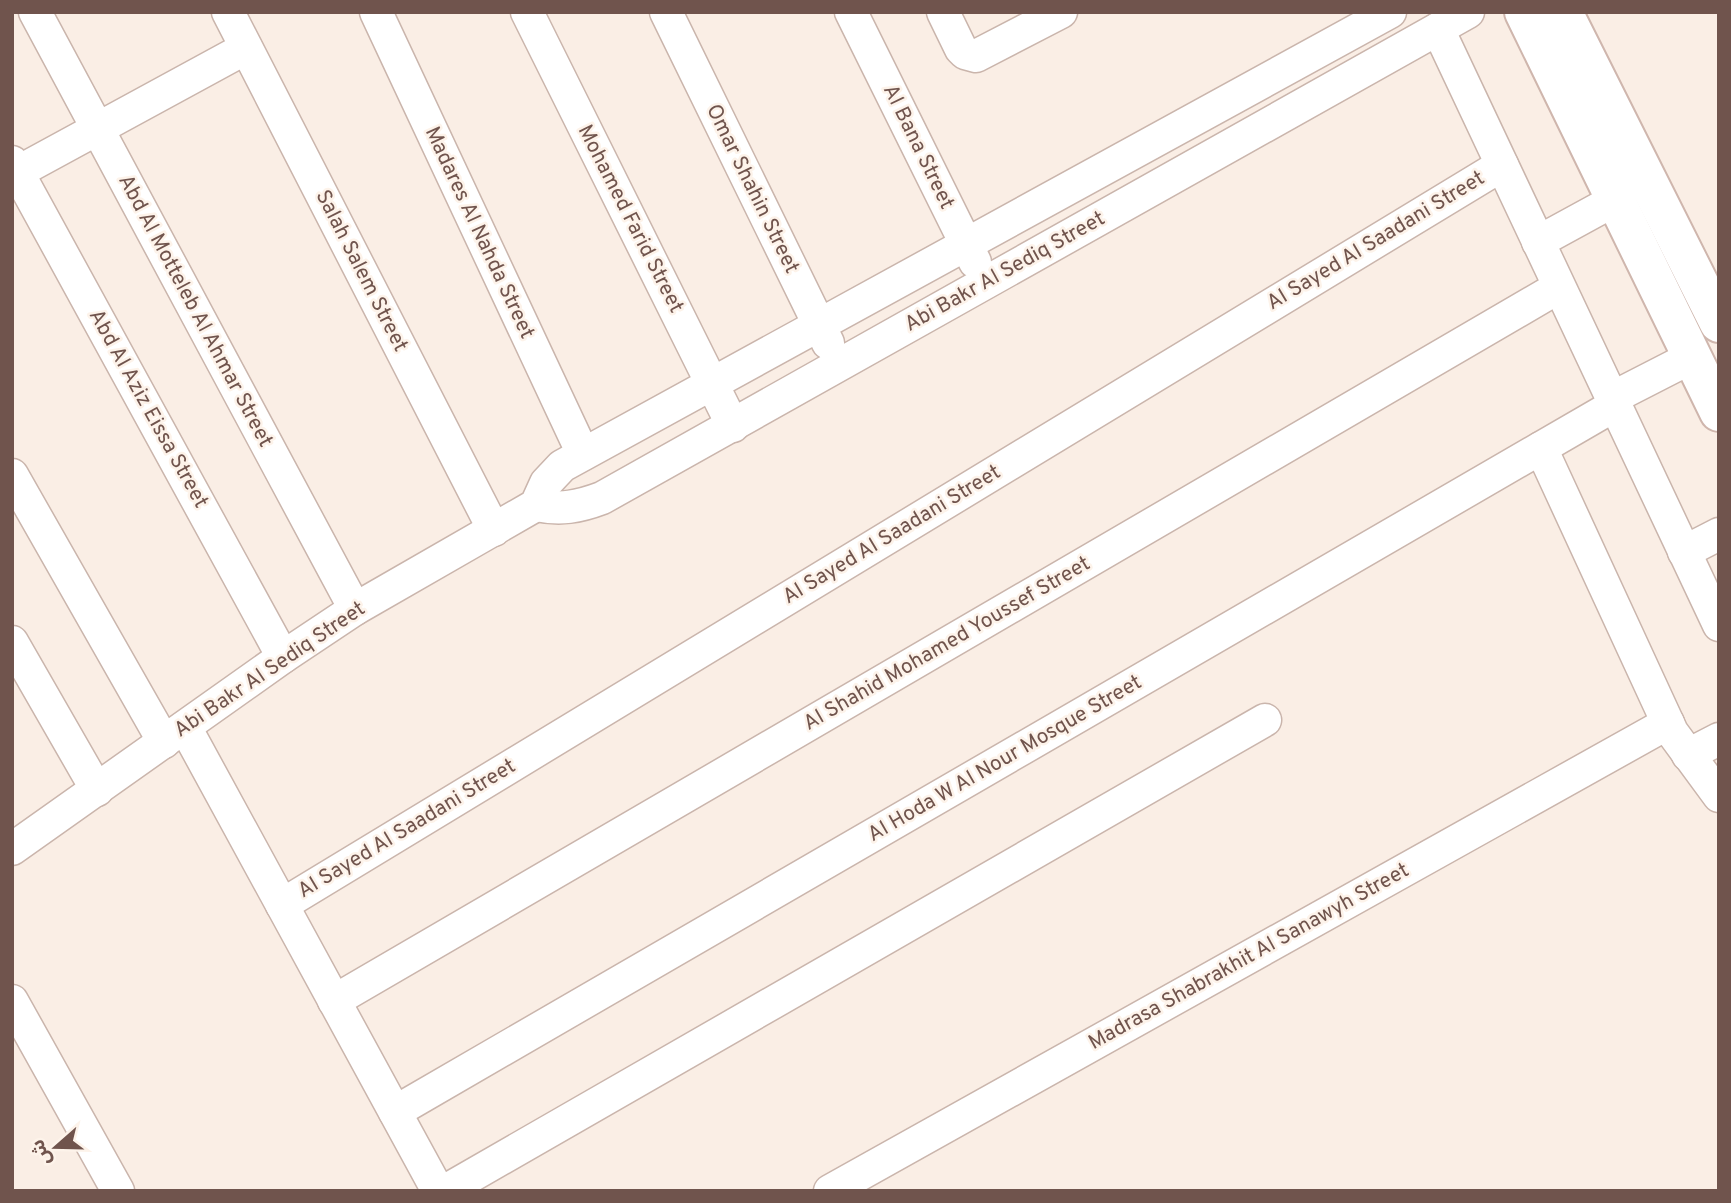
<svg xmlns="http://www.w3.org/2000/svg" width="1731" height="1203" viewBox="0 0 1731 1203" font-family="Overpass,'Noto Sans Arabic',sans-serif">
	<style>
		.lines { fill: none; stroke-linecap: round; stroke-linejoin: round }
		.street-casing { stroke: #cab5ac; stroke-width: 35 }
		.secondary-casing { stroke: #cfb6ad; stroke-width: 42 }
		.street { stroke: #fff; stroke-width: 32 }
		.secondary { stroke: #fff; stroke-width: 38 }
		.labels { text-anchor: middle; dominant-baseline: central; stroke-width: 5; stroke-linejoin: round; paint-order: stroke }
		.street-label { font-size: 21px; fill: #70544d; stroke: #fdf3ea }
	</style>
	<rect width="100%" height="100%" fill="#faeee5"/>
	<g class="lines">
		<defs>
			<g id="street">
				<polyline points="35,12 355,609"/>
				<polyline points="228,12 494,530"/>
				<polyline points="376,12 583,454"/>
				<polyline points="527,12 733,426"/>
				<polyline points="666,12 828,343"/>
				<polyline points="851,12 975,262"/>
				<polyline points="943,12 961,49 965,53 976,56 1061,12"/>
				<polyline points="1438,29 1719,625"/>
				<polyline points="12,162 283,657"/>
				<polyline points="18,172 246,48"/>
				<polyline points="1538,242 1615,200"/>
				<polyline points="1612,398 1692,357"/>
				<polyline points="1541,448 1672,732 1719,796"/>
				<polyline points="12,475 164,742"/>
				<path d="M536 505C561 510 578 507 602 498L1468 12"/>
				<polyline points="1684,552 1719,534"/>
				<polyline points="12,642 97,790"/>
				<polyline points="185,727 438,1191"/>
				<polyline points="1688,755 1719,739"/>
				<polyline points="12,849 283,657 355,609 536,505 546,483 562,466 1390,12"/>
				<polyline points="282,905 1502,165"/>
				<polyline points="12,1001 118,1191"/>
				<polyline points="334,1001 1559,287"/>
				<polyline points="395,1112 1615,405"/>
				<polyline points="445,1191 1265,720"/>
				<polyline points="830,1191 1668,723"/>
			</g>
			<g id="secondary">
				<polyline points="1524,12 1719,412"/>
				<polyline points="1563,12 1719,323"/>
			</g>
		</defs>
		<use href="#street" class="street-casing"/>
		<use href="#secondary" class="secondary-casing"/>
		<use href="#street" class="street"/>
		<use href="#secondary" class="secondary"/>
	</g>
	<g class="labels">
		<g class="street-label">
			<text transform="translate(918 147) rotate(64)">Al Bana Street</text>
			<text transform="translate(752 189) rotate(64)">Omar Shahin Street</text>
			<text transform="translate(630 219) rotate(63)">Mohamed Farid Street</text>
			<text transform="translate(479 233) rotate(65)">Madares Al Nahda Street</text>
			<text transform="translate(1376 241) rotate(-31)">Al Sayed Al Saadani Street</text>
			<text transform="translate(361 271) rotate(63)">Salah Salem Street</text>
			<text transform="translate(1005 272) rotate(-29)">Abi Bakr Al Sediq Street</text>
			<text transform="translate(195 311) rotate(62)">Abd Al Motteleb Al Ahmar Street</text>
			<text transform="translate(148 409) rotate(61)">Abd Al Aziz Eissa Street</text>
			<text transform="translate(892 535) rotate(-31)">Al Sayed Al Saadani Street</text>
			<text transform="translate(947 644) rotate(-30)">Al Shahid Mohamed Youssef Street</text>
			<text transform="translate(270 670) rotate(-34)">Abi Bakr Al Sediq Street</text>
			<text transform="translate(1005 759) rotate(-30)">Al Hoda W Al Nour Mosque Street</text>
			<text transform="translate(407 829) rotate(-31)">Al Sayed Al Saadani Street</text>
			<text transform="translate(1249 957) rotate(-29)">Madrasa Shabrakhit Al Sanawyh Street</text>
		</g>
	</g>
	<rect width="1731" height="1203" fill="none" stroke="#70544d" stroke-width="28"/>
	<g transform="translate(56 1147) rotate(250)" stroke="#fdf3ea" stroke-width="5" paint-order="stroke">
	<path d="M0-5L12 26L0 18L-12 26Z" fill="#70544d"/>
	<text y="-10" font-size="19" font-weight="bold" text-anchor="middle" fill="#70544d">ش</text>
	</g>
</svg>
